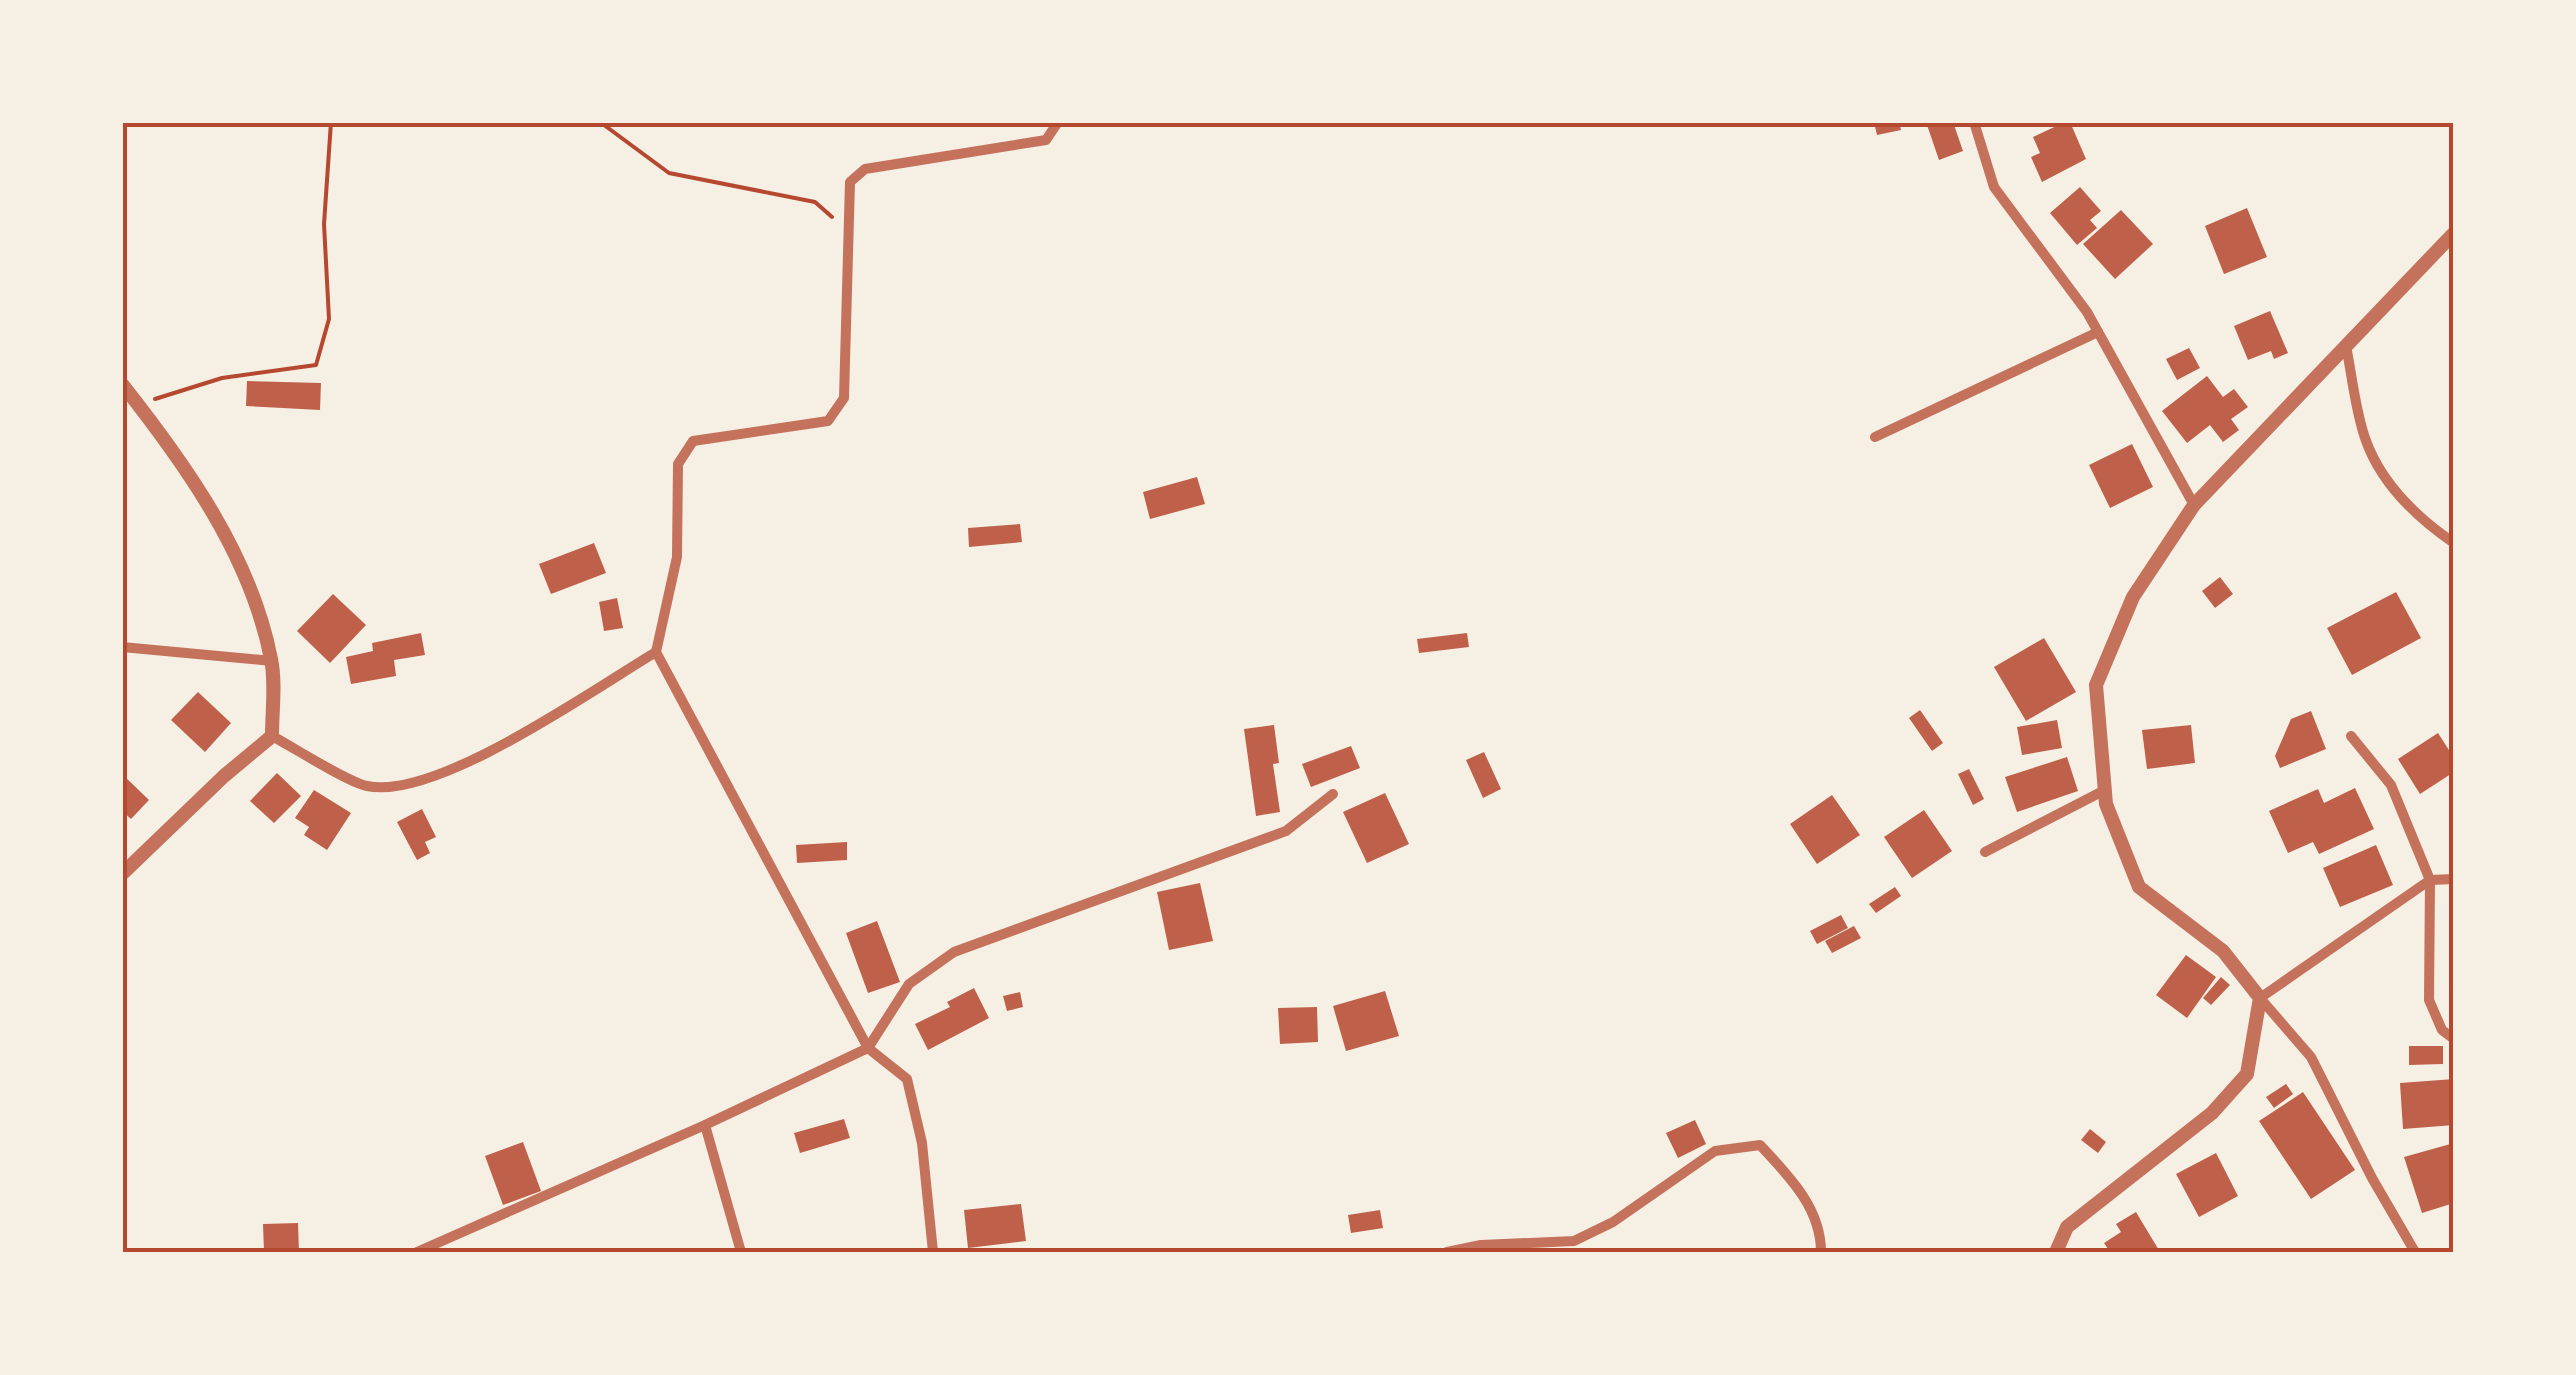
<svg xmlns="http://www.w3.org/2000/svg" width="2576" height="1375" viewBox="0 0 2576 1375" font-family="'Work Sans',sans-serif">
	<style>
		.building { fill: #bf614a }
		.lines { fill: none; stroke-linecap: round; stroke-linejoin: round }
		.path { stroke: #b5482f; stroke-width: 4 }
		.minor { stroke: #c5725c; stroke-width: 10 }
		.tertiary { stroke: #c5725c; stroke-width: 14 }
		.neatline { fill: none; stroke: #b5482f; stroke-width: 4 }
	</style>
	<rect width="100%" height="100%" fill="#f6efe4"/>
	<g class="building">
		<polygon points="1874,122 1899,122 1901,130 1877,135"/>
		<polygon points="1926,122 1953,122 1963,151 1939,160"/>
		<polygon points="2065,122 2070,122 2086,159 2042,182 2031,157 2040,153 2033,137"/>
		<polygon points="2080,187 2101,211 2090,220 2097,228 2077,245 2050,213"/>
		<polygon points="2247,208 2267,257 2224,274 2205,226"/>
		<polygon points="2121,210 2153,244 2115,279 2083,244"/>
		<polygon points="2270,311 2288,353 2274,359 2271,351 2248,360 2234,326"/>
		<polygon points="2189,348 2200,368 2177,380 2166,359"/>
		<polygon points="2207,376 2223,397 2234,389 2248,407 2231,419 2239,430 2223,442 2210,425 2187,443 2162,411"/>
		<polygon points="247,381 321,383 320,410 246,406"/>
		<polygon points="2132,444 2153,487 2110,508 2089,465"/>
		<polygon points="1197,477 1205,504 1150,519 1143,492"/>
		<polygon points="1020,524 1022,542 969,547 968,528"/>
		<polygon points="594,543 606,573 551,594 539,564"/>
		<polygon points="2220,577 2233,594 2215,608 2202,591"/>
		<polygon points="2396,592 2421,638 2352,675 2327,628"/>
		<polygon points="333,594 366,625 330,663 297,631"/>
		<polygon points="617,598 623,628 604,631 599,602"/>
		<polygon points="421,633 425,655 394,660 396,676 351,684 346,657 373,651 372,643"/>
		<polygon points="1467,633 1469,647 1419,653 1417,639"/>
		<polygon points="2044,638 2076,692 2026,721 1994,667"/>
		<polygon points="198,692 231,723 205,752 171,720"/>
		<polygon points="1920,710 1943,743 1932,751 1909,718"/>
		<polygon points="2311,711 2326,749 2280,768 2275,756 2291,719"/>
		<polygon points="2057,720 2062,748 2022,755 2017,727"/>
		<polygon points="1274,725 1279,763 1273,764 1280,812 1256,816 1244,729"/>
		<polygon points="2191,725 2195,763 2147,769 2142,730"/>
		<polygon points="2438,733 2454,758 2454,772 2420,794 2398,759"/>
		<polygon points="1351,746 1360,768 1311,787 1302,764"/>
		<polygon points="1484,752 1501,789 1483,798 1466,760"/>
		<polygon points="2067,757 2078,791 2017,812 2005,777"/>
		<polygon points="1969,769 1984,799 1973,805 1958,774"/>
		<polygon points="277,773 301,796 274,823 250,801"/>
		<polygon points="122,774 149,800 131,819 122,811"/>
		<polygon points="2355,788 2374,829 2319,854 2313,842 2288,853 2269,811 2318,789 2324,803"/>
		<polygon points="314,790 351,813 327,850 304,835 309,827 295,818"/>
		<polygon points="1385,793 1409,844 1367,863 1343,812"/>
		<polygon points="1832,795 1860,835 1817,864 1790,824"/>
		<polygon points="422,809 436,837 425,842 430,853 417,860 397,822"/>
		<polygon points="1924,810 1952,851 1912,878 1884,837"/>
		<polygon points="847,842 847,860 797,863 796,845"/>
		<polygon points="2376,845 2393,885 2340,907 2323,868"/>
		<polygon points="1200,883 1213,941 1169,950 1157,892"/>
		<polygon points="1895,887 1901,896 1876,913 1869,904"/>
		<polygon points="1841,915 1848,928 1817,944 1810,931"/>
		<polygon points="877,921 900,982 868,993 846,933"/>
		<polygon points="1854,926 1861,938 1832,953 1825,941"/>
		<polygon points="2186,955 2216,977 2187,1018 2156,995"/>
		<polygon points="2221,977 2230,985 2211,1005 2203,998"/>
		<polygon points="974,988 989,1018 928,1050 915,1024 950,1007 947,1002"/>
		<polygon points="1385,991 1399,1036 1346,1051 1333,1006"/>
		<polygon points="1020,992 1023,1007 1007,1011 1003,996"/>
		<polygon points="1317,1007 1318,1042 1280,1044 1278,1008"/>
		<polygon points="2409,1046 2443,1046 2443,1064 2409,1065"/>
		<polygon points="2454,1079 2454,1125 2403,1129 2400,1083"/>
		<polygon points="2286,1084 2293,1094 2274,1108 2266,1097"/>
		<polygon points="2303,1092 2355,1170 2311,1199 2259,1121"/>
		<polygon points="844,1119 850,1138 800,1153 794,1133"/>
		<polygon points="1695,1120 1706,1144 1678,1158 1666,1133"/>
		<polygon points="2090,1129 2106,1142 2098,1153 2081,1140"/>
		<polygon points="523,1142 541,1191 503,1205 485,1156"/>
		<polygon points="2454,1143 2454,1203 2422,1213 2404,1157"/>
		<polygon points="2216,1153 2238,1196 2199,1217 2176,1174"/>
		<polygon points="1021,1204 1026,1241 968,1248 964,1210"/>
		<polygon points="1380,1210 1383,1228 1351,1233 1348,1215"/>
		<polygon points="2136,1212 2160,1252 2110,1252 2104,1243 2121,1232 2116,1224"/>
		<polygon points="298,1223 299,1252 264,1252 263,1224"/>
	</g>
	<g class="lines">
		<g class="path">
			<polyline points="600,122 669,173 815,202 832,217"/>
			<polyline points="155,399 222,378 316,365 329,319 324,224 331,122"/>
		</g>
		<g class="minor">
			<polyline points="1974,122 1994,187 2087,312 2194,505"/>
			<path d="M2346 346C2352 375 2355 409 2365 438 2380 482 2416 517 2454 543"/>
			<polyline points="1875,437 2098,332"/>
			<polyline points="122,647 272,661"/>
			<path d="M272 736C293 747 347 782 367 786 436 801 594 689 656 652"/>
			<polyline points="2351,736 2391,785 2430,880 2429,1000 2442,1030 2454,1039"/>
			<polyline points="1985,852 2105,790"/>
			<polyline points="705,1125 741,1252"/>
			<polyline points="417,1252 705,1125 868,1048 909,984 954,952 1286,831 1333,794"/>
			<polyline points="933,1252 922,1143 907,1079 868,1048 656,652 677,557 678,464 693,441 828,421 844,398 850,182 865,169 1046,140 1058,122"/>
			<path d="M1447 1252 1481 1245 1574 1241 1613 1222 1715 1151 1760 1145C1789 1176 1821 1208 1821 1252"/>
			<polyline points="2415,1252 2372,1178 2311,1057 2260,998 2430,880 2454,879"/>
		</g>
		<g class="tertiary">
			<path d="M122 384C186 465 251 556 271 659 276 683 272 711 272 736L224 776 122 874"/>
			<polyline points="2056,1252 2067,1227 2212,1113 2247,1074 2260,998 2223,951 2139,887 2106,804 2096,685 2133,597 2194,505 2454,233"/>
		</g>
	</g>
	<rect width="2576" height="1375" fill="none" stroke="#f6efe4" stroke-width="250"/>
	<rect x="125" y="125" width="2326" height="1125" class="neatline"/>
</svg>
